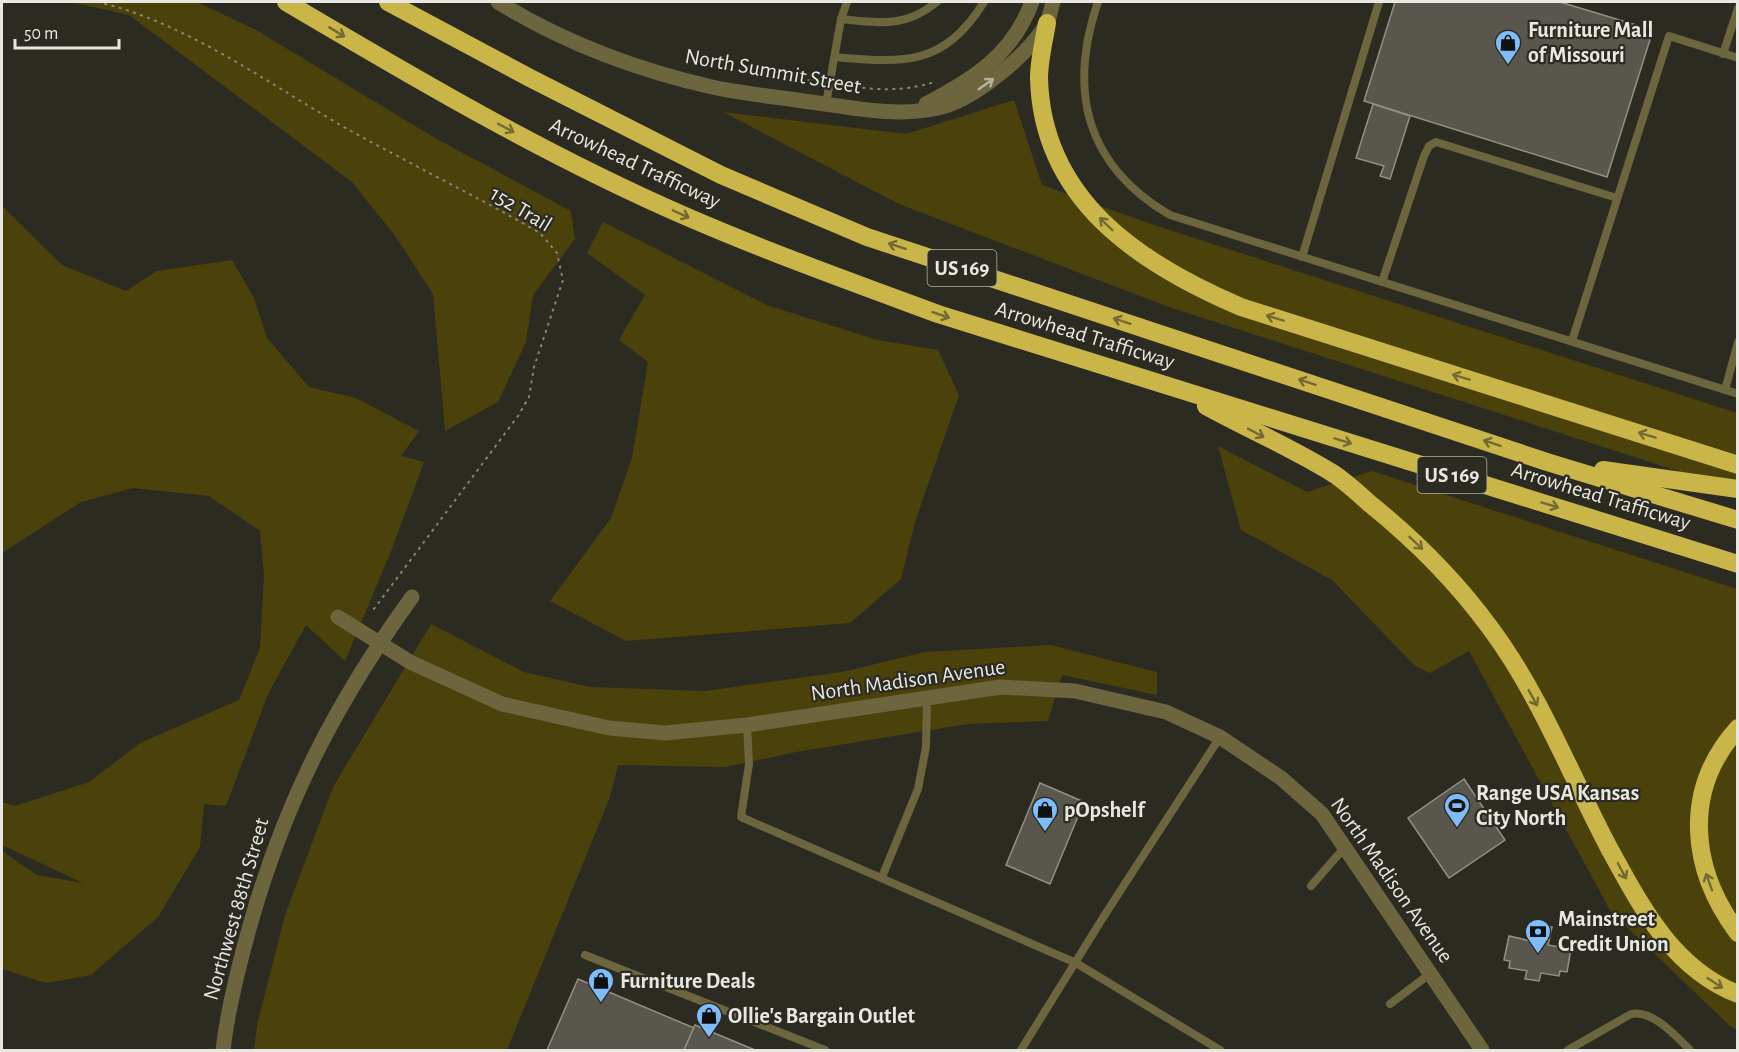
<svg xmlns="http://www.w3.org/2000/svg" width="1739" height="1052" viewBox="0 0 1739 1052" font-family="'Alegreya Sans',sans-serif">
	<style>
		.green { fill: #4b410b }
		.building { fill: #59574d; stroke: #929085; stroke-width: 1.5 }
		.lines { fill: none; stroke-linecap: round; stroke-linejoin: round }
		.path { stroke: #85847c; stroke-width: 2; stroke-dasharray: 3 4.5; stroke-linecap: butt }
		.service { stroke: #6d653e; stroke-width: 8 }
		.minor { stroke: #6d653e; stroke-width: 15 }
		.motorway { stroke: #cab549; stroke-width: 18 }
		.oneway { stroke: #736934 }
		.oneway2 { stroke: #b7b3a0 }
		.labels { text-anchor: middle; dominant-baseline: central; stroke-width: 4.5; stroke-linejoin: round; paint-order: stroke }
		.shield { fill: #2c2b22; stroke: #b0afa8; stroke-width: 1.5 }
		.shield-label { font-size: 21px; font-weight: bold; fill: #e8e7e1 }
		.poi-label { font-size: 22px; font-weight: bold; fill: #e8e7e1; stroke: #2c2b22; text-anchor: start }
		.street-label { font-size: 22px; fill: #e8e7e1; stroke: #2c2b22 }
	</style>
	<rect width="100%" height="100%" fill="#2c2b22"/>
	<g class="green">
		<polygon points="71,2 197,2 256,30 435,138 571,211 575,239 533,295 526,342 498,402 445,431 433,294 396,237 352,182 129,15"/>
		<polygon points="1014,100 1042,185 1154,225 1737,413 1737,490 1169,307 899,204 723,112 906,134"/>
		<polygon points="2,206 62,265 126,291 157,271 232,260 254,298 267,338 309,387 356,398 419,431 401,456 424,462 392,549 345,661 306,625 268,694 226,806 204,804 200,847 158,917 91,975 46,983 2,969 2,851 37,875 83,883 2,845 2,802 15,806 89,782 140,743 239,700 260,648 264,576 260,531 209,496 133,488 81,502 2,553"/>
		<polygon points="603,222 767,305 877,340 938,350 959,395 915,522 901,579 850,623 626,641 550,601 611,518 632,458 648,362 619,340 645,295 587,253"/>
		<polygon points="1218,446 1307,492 1372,471 1737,589 1737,1030 1731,1027 1611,912 1469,651 1430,673 1415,666 1332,580 1241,530"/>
		<polygon points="431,624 524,672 590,687 705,691 842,672 925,652 1050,645 1157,672 1157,695 1062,675 1048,721 967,724 796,752 725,767 618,765 610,797 507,1050 254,1050 257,1025 285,915 333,787"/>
	</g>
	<g class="building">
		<polygon points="1395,2 1560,2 1653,30 1607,177 1364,101"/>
		<polygon points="1373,104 1410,116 1390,179 1380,176 1384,166 1356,158"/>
		<polygon points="1464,779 1505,840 1449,878 1408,818"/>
		<polygon points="1040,783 1084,802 1050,884 1006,865"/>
		<polygon points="1535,924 1552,927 1548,945 1571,949 1567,972 1560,971 1559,976 1541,973 1539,981 1525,979 1527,971 1509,968 1510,961 1504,960 1509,936 1531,941"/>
		<polygon points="578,979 694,1028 684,1050 547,1050"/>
		<polygon points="695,1025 755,1050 684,1050"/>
	</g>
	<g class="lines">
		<g class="path">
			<path d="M97 2C185 21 273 87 351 131 414 166 478 197 540 233L557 253 563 280 534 367 529 397 518 416 371 613"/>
			<polyline points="778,76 820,82"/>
			<path d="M840 85C874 90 902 92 935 82"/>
		</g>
		<g class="service">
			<path d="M1098 2C1068 90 1085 165 1170 215L1738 394"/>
			<path d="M841 19C881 23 905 28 937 2"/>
			<polyline points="1723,54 1738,8"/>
			<path d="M835 57C904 63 943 67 984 2"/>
			<polyline points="826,104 841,19 847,2"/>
			<polyline points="1302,257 1379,2"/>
			<polyline points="1382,282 1424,156 1429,146 1436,142 1617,198"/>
			<polyline points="1572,341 1669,36 1738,58"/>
			<polyline points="1725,390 1738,342"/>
			<polyline points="747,725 749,764 741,817 1076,963 1220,1050"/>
			<polyline points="882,877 918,789 926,747 927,699"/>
			<polyline points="1311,886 1345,847"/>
			<polyline points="585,955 825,1050"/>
			<polyline points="1390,1004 1431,973"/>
			<polyline points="1021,1050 1104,916 1220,737"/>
			<path d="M1568 1050 1631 1014C1653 1010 1676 1036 1690 1050"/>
		</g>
		<g class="minor">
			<path d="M498 2C563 42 637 70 712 87 744 94 778 97 811 102 854 108 899 118 942 107 976 98 1029 54 1047 23 1050 17 1051 8 1053 2"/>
			<path d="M926 104C974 79 1012 55 1032 2"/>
			<polyline points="338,617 410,662 502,704 609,728 665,733 747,725 1001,687 1075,691 1166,712 1220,737 1281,778 1322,814 1482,1050"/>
			<path d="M223 1050C228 1007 239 964 251 922 286 799 337 701 412 597"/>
		</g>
		<g class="motorway">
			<path d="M286 2C416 79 547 156 685 216 768 252 854 283 938 314L1738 564"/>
			<polyline points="388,2 530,78 721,175 867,237 1547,462 1738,520"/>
			<path d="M1047 23C1044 41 1039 60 1039 78 1042 200 1140 264 1241 307L1738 465"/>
			<path d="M1206 406C1248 429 1294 449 1334 474 1346 482 1358 493 1369 503 1415 540 1456 581 1491 629 1540 695 1571 776 1609 848 1641 906 1672 968 1738 994"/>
			<polyline points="1603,470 1738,489"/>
			<path d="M1738 728C1682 790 1690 869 1738 933"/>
		</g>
	</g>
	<defs><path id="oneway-shaft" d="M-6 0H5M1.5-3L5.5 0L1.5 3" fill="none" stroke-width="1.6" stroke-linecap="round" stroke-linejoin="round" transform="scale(1.5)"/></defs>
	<g class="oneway">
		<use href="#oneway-shaft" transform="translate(337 32) rotate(31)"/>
		<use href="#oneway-shaft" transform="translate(506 128) rotate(28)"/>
		<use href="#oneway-shaft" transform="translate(681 214) rotate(24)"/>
		<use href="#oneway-shaft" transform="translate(1106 224) rotate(-136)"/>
		<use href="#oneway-shaft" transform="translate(897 246) rotate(-162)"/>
		<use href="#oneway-shaft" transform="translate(941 315) rotate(19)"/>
		<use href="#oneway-shaft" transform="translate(1275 318) rotate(-163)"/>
		<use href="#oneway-shaft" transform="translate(1122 321) rotate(-162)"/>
		<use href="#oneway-shaft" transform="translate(1461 377) rotate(-163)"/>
		<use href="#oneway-shaft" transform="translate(1307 382) rotate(-162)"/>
		<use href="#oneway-shaft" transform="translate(1256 433) rotate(28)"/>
		<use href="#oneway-shaft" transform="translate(1647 435) rotate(-163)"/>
		<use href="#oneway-shaft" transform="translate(1343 441) rotate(17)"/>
		<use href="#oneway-shaft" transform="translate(1492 443) rotate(-162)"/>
		<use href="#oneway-shaft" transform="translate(1550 505) rotate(17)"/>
		<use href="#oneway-shaft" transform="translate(1416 543) rotate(43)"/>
		<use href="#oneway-shaft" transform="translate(1533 698) rotate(61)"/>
		<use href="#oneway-shaft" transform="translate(1622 871) rotate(62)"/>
		<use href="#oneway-shaft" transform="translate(1709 882) rotate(-110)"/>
		<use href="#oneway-shaft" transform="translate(1715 983) rotate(33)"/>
	</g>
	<use class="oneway2" href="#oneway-shaft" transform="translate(986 84) rotate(-35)"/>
	<defs>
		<symbol id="shop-pin" viewBox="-11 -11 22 30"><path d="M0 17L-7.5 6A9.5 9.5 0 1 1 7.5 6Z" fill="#7ebdf9" stroke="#2c2b22"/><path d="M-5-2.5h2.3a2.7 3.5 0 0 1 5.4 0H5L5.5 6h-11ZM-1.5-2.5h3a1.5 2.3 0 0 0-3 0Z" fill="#111"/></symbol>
		<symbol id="stadium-pin" viewBox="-11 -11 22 30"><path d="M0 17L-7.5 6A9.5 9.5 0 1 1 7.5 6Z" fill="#7ebdf9" stroke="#2c2b22"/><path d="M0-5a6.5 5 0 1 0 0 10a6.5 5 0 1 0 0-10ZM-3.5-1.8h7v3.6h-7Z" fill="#111"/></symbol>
		<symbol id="bank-pin" viewBox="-11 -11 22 30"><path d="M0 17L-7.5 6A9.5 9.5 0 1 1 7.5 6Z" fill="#7ebdf9" stroke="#2c2b22"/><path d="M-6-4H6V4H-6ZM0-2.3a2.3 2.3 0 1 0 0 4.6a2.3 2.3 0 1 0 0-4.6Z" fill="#111"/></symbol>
	</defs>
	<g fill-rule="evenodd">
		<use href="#shop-pin" x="1493" y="28" width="30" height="40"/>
		<use href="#stadium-pin" x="1442" y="791" width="30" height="40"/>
		<use href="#shop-pin" x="1030" y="795" width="30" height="40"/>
		<use href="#bank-pin" x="1523" y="917" width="30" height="40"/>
		<use href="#shop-pin" x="586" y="966" width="30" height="40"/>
		<use href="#shop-pin" x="694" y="1001" width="30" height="40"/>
	</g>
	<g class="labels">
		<g class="shield">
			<rect x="927.5" y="250" width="69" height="36" rx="4.5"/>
			<rect x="1417.5" y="457" width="69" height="36" rx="4.5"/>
		</g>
		<g class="shield-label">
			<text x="962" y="268">US 169</text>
			<text x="1452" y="475">US 169</text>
		</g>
		<g class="poi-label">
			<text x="1528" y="30">Furniture Mall<tspan x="1528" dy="25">of Missouri</tspan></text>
			<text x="1476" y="793">Range USA Kansas<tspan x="1476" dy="25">City North</tspan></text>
			<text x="1064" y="810">pOpshelf</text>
			<text x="1558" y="919">Mainstreet<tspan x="1558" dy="25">Credit Union</tspan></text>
			<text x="620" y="981">Furniture Deals</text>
			<text x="728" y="1016">Ollie's Bargain Outlet</text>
		</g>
		<g class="street-label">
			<text transform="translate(773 71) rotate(10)">North Summit Street</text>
			<text transform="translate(635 163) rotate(25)">Arrowhead Trafficway</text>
			<text transform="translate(521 209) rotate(31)">152 Trail</text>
			<text transform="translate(1085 335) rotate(17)">Arrowhead Trafficway</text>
			<text transform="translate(1601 496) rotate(17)">Arrowhead Trafficway</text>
			<text transform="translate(908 680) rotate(-8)">North Madison Avenue</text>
			<text transform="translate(1392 880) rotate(55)">North Madison Avenue</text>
			<text transform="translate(236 909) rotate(-74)">Northwest 88th Street</text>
		</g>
	</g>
	<rect width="1739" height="1052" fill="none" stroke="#e8e7e1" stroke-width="6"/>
	<path d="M15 39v9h104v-9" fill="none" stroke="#e8e7e1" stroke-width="3"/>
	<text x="24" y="39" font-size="18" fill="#e8e7e1" stroke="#2c2b22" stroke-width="4.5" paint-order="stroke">50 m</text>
</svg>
